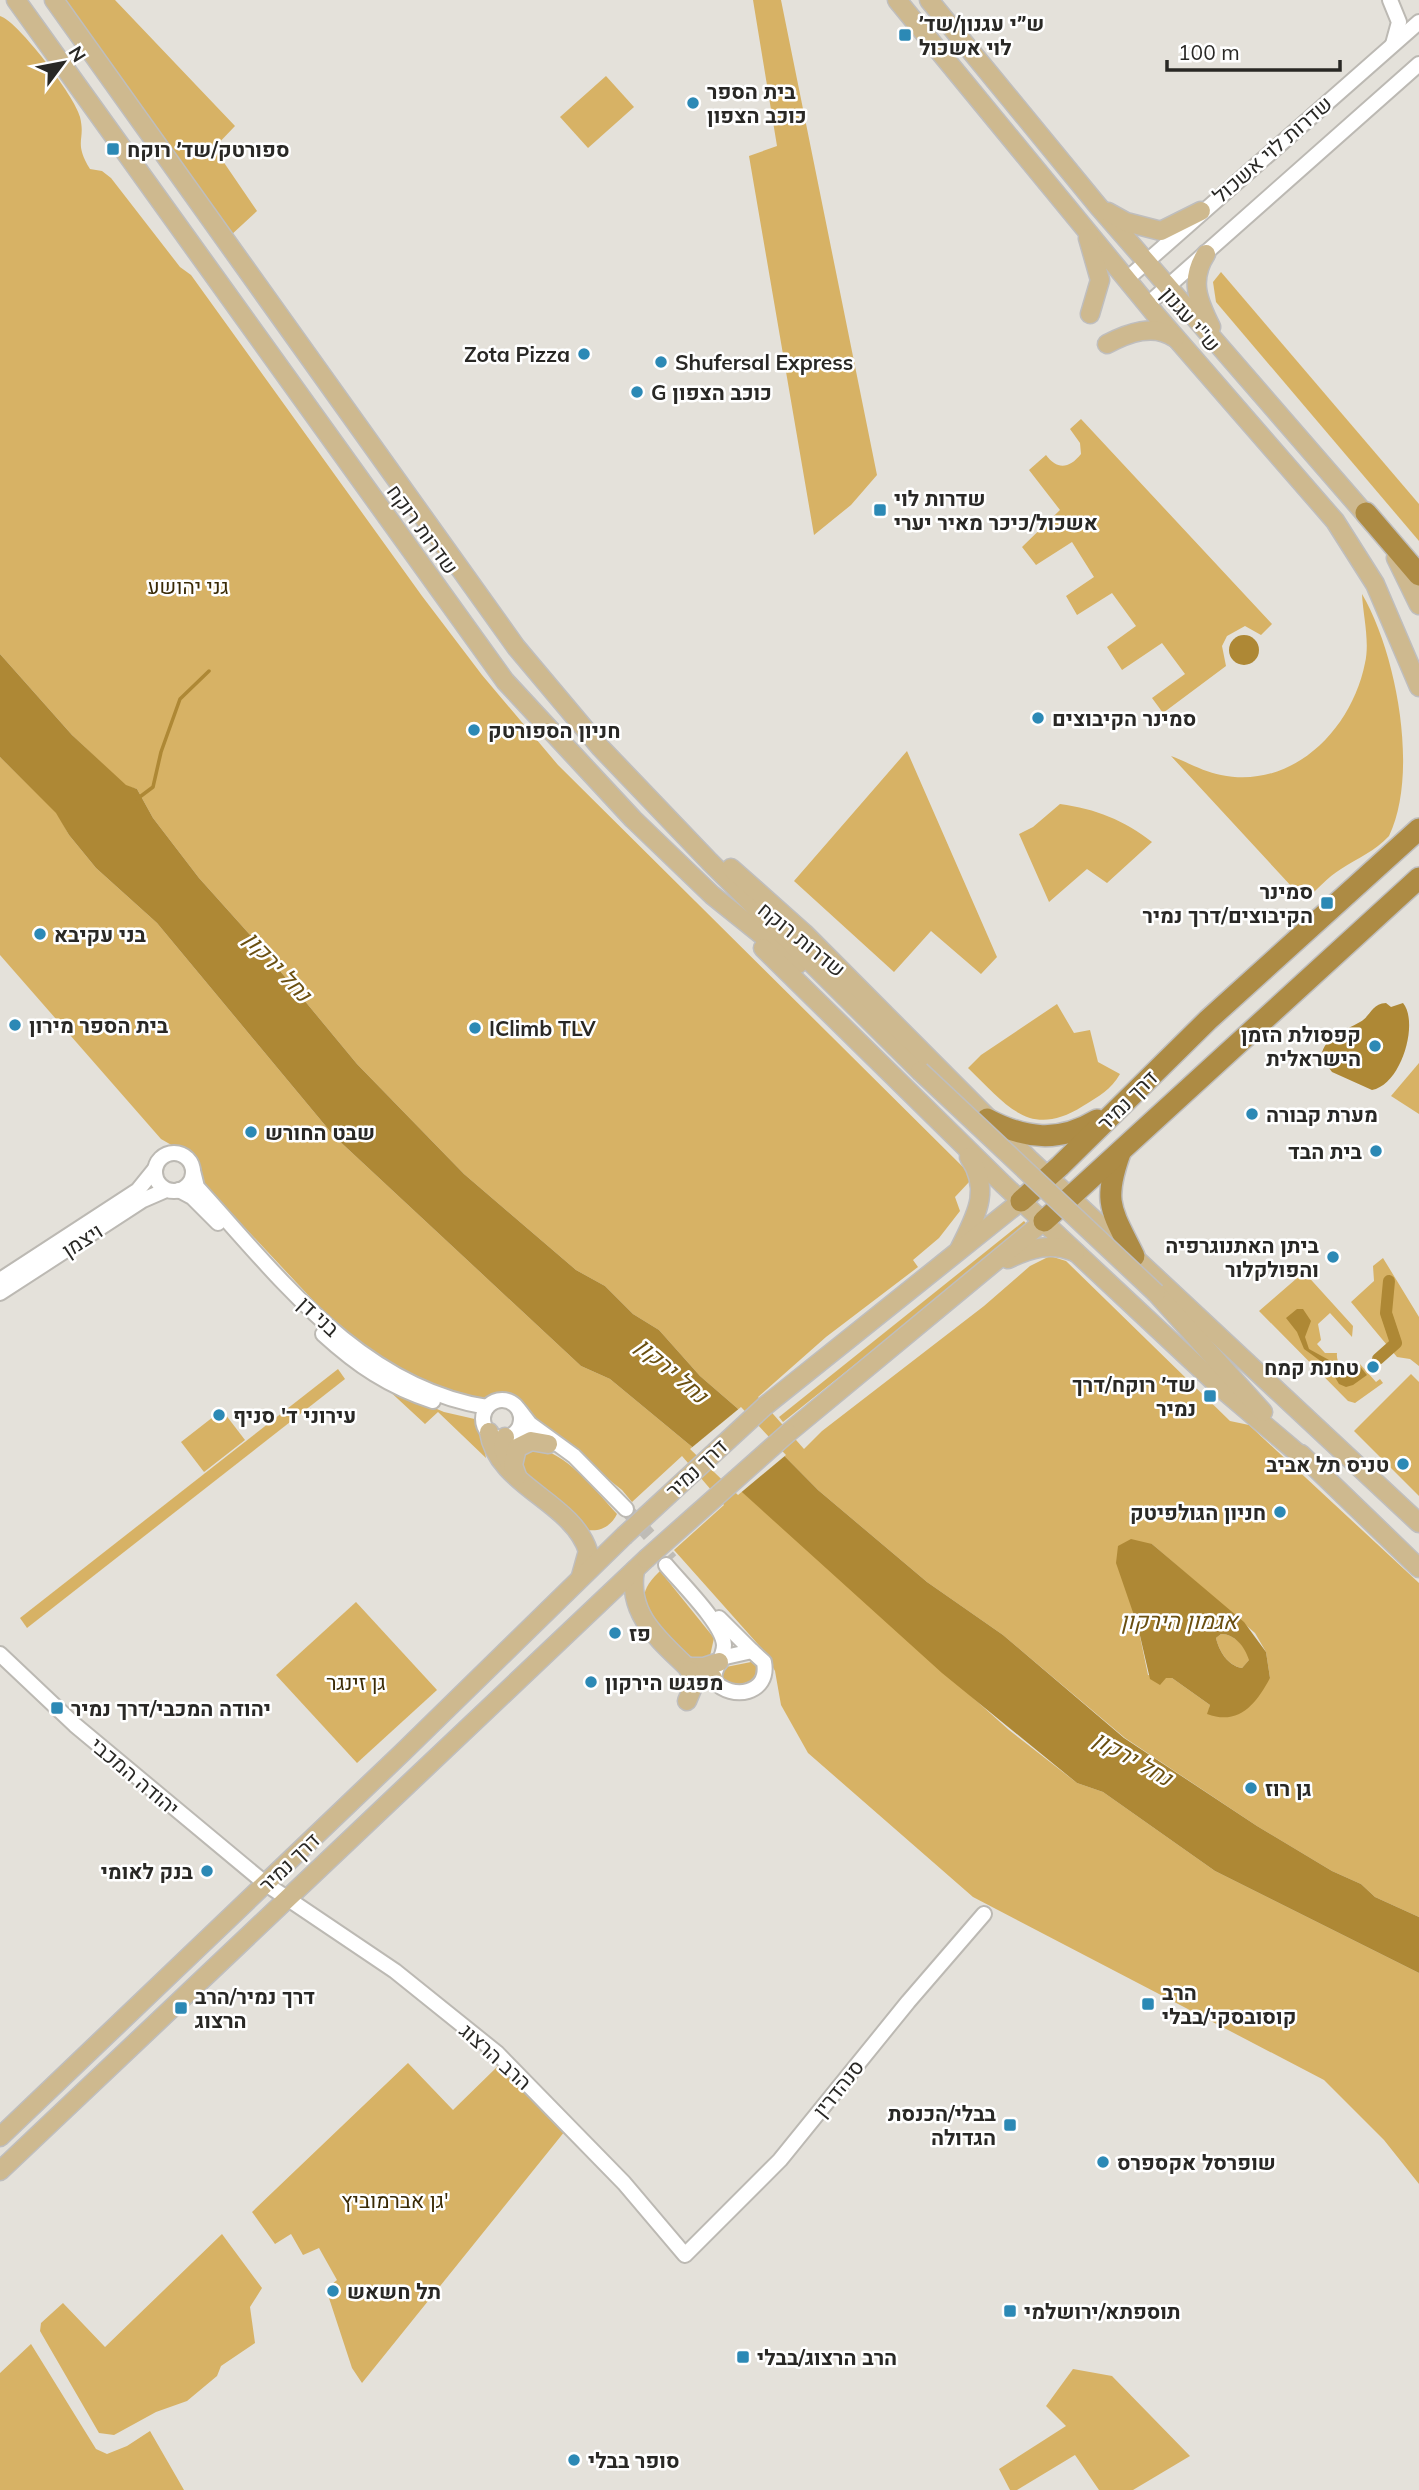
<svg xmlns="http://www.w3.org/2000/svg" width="1419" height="2490" viewBox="0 0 1419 2490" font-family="Mulish,Heebo,sans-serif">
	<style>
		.green { fill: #d7b265; fill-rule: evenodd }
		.water { fill: #ae8835; fill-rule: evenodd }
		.pier { fill: #e4e1da }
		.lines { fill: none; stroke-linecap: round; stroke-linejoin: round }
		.stream { stroke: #ae8835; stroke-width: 3.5 }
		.canal { stroke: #ae8835; stroke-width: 12 }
		.minor-tunnel { stroke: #bfbcb6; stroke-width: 14; stroke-dasharray: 14 7; stroke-linecap: butt }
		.minor-casing { stroke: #bcb9b3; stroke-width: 18 }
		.major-casing { stroke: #bfbebe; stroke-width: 21 }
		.highway-casing { stroke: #bfbebe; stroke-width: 24 }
		.minor { stroke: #fff; stroke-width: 14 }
		.major { stroke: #ceb98f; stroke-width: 18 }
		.highway { stroke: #ad8b44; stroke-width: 21 }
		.major-bridge-casing { stroke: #bfbebe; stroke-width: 21; stroke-linecap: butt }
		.major-bridge { stroke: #ceb98f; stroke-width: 18 }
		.poi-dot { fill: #2c89b5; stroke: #fff; stroke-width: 2.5 }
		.labels { text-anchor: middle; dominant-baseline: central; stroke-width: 5; stroke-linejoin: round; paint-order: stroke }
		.poi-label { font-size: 21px; font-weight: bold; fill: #292825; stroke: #fff; text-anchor: start }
		.street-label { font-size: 21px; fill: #292825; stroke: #fff }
		.park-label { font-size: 21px; fill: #3a2a05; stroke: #fff }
		.water-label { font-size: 23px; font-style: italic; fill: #6a4f10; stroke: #fff }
	</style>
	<rect width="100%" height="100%" fill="#e4e1da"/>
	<g class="green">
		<polygon points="59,0 115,0 235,126 214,148 257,211 230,236"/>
		<polygon points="753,0 781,0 877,475 851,505 814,535 749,156 777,146"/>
		<path d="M0 16C18 21 76 98 80 117 86 141 73 141 90 169L102 171 111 178 180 267 191 275 422 596 482 675 558 765 966 1170 970 1181 955 1197 960 1211 939 1238 913 1260 918 1267 826 1337 758 1397 804 1449 822 1431 984 1306 1030 1266 1050 1256 1066 1261 1230 1421 1249 1425 1419 1583V1917L1375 1897 1361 1884 1332 1871 1257 1826 1125 1738 1003 1635 927 1582 818 1490 737 1408 700 1376 659 1330 633 1314 605 1286 576 1270 464 1174 357 1064 251 936 199 878 153 818 137 789 126 786 72 735 0 654ZM1152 1544 1255 1633 1266 1652 1270 1678 1208 1714 1210 1705 1172 1678 1148 1675 1138 1627Z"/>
		<polygon points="606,76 634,107 588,148 560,117"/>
		<polygon points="1221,272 1419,504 1419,541 1216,302 1213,282"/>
		<path d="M1081 419 1272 624 1261 635 1245 626 1227 636 1222 646 1226 666 1163 713 1152 698 1185 674 1162 643 1122 670 1107 647 1136 626 1112 593 1077 615 1066 596 1094 577 1072 542 1036 565 1022 547 1060 510 1029 470 1046 455C1057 470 1069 469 1081 454L1080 443 1070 429Z"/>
		<path d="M1362 594C1397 654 1419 774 1389 836 1375 851 1358 858 1341 869 1328 877 1316 890 1305 901L1171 756C1187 762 1204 772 1221 775 1293 790 1352 729 1365 663 1370 642 1363 615 1362 594Z"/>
		<polygon points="907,751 997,957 981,974 931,931 894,972 794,881"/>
		<polygon points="0,757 57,813 69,835 96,868 157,923 334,1136 581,1366 610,1379 691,1446 1009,1730 1077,1783 1103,1792 1215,1871 1419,1973 1419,2184 1384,2140 1324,2080 973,1897 808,1753 781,1705 775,1671 764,1651 674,1550 724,1505 682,1456 632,1502 622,1490 529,1416 518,1399 508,1395 480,1400 423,1382 360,1344 325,1313 203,1183 194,1158 161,1139 0,955"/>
		<path d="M1060 804C1096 809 1124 820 1152 842L1107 883 1087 869 1049 902 1019 834 1033 827Z"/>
		<path d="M1057 1004 1074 1033 1090 1030 1098 1062 1120 1074C1111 1090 1099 1096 1083 1106 1029 1140 1007 1105 968 1068L981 1055Z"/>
		<polygon points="1419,1063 1419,1114 1391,1096"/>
		<polygon points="1024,1221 1028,1226 783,1422 779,1417"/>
		<polygon points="1383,1258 1419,1317 1419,1366 1410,1359 1397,1357 1351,1302 1374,1281 1373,1266"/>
		<path d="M1304 1272 1353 1326 1352 1337 1330 1313 1318 1324 1321 1340 1317 1344 1325 1353H1337C1336 1361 1341 1369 1348 1372L1359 1363 1376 1382 1380 1379 1383 1383 1355 1403 1348 1401 1259 1311Z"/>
		<polygon points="338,1369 345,1379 27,1628 20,1618"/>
		<polygon points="1411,1374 1419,1382 1419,1496 1354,1431"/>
		<polygon points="385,1387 444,1412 479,1420 486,1458 438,1412 425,1424"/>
		<polygon points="222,1410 245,1440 204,1472 181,1442"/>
		<path d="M532 1447C567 1452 593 1488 617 1514 612 1525 601 1532 588 1530L528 1476 520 1465 522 1451Z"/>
		<path d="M660 1571 714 1638 710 1656C704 1659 700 1660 694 1658 681 1653 645 1613 644 1599 644 1587 652 1579 660 1571Z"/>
		<polygon points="356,1602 437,1690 357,1763 276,1675"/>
		<path d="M1221 1634C1235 1634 1245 1647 1250 1659L1242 1668C1228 1666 1219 1651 1216 1638Z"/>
		<polygon points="751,1662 759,1668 755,1680 734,1686 721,1680 720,1675 726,1667"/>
		<polygon points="408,2063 453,2110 499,2065 565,2131 362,2383 352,2368 326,2289 337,2280 319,2248 303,2255 291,2234 275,2244 252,2212"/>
		<polygon points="222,2234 262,2288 250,2307 255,2343 221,2366 217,2376 187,2401 156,2412 114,2435 99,2433 40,2331 41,2323 63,2303 105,2347"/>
		<polygon points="31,2344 96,2449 107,2454 127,2446 150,2431 184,2490 0,2490 0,2373"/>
		<polygon points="1073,2369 1112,2376 1190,2456 1133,2490 1099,2490 1075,2455 1017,2490 1010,2490 999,2469 1066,2426 1046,2406"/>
	</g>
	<g class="water">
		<circle cx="1244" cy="650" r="15"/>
		<polygon points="0,654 72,735 126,785 137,789 153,818 199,878 251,936 357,1064 464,1174 576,1270 605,1286 633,1314 659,1330 700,1376 737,1408 818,1490 927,1582 1003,1635 1124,1738 1257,1826 1332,1871 1361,1884 1375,1897 1419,1917 1419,1973 1215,1871 1103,1792 1077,1783 942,1673 691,1446 610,1379 581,1366 334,1136 157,923 96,868 69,835 56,813 0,757"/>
		<path d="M1386 1003 1391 1007 1403 1003C1419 1022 1402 1084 1372 1090L1332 1072 1321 1057C1325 1035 1343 1032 1360 1022 1371 1016 1371 1004 1386 1003Z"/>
		<polygon points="1297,1309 1303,1309 1311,1321 1305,1337 1309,1349 1329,1360 1345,1375 1358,1364 1367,1375 1353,1385 1346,1387 1339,1384 1329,1367 1304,1349 1297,1332 1286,1318"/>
		<path d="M1131 1539 1152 1544 1244 1622 1266 1652 1270 1678C1256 1704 1239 1726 1207 1714L1210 1705 1172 1678H1166L1160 1685 1150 1679 1138 1627 1116 1563 1118 1546ZM1221 1634C1235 1634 1245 1647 1249 1660L1242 1668C1228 1666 1219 1651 1216 1638Z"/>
	</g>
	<polygon class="pier" points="741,1407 786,1455 738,1495 690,1449"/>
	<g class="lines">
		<polyline class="stream" points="137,799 153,787 161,752 180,699 209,671"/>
		<polyline class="canal" points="1378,1359 1396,1343 1386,1313 1389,1281"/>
		<polyline class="minor-tunnel" points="626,1509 671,1560"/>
		<defs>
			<g id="minor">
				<polyline points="1390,0 1399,22 1393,44"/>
				<polyline points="1127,279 1419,22"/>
				<polyline points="1148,304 1419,64"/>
				<circle cx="174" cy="1172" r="19"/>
				<path d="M193 1171 197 1187C278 1276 360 1387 487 1407"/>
				<polyline points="179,1190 192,1197 218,1223"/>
				<polyline points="0,1280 138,1190 155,1169"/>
				<polyline points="0,1293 143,1200 166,1190"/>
				<path d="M323 1334C357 1365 389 1387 433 1401"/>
				<circle cx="502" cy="1419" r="19"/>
				<polyline points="520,1411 530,1424 574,1456 626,1509"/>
				<polyline points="515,1433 529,1432 540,1438"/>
				<path d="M666 1565C680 1582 723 1624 724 1645 724 1658 713 1668 714 1681 732 1701 770 1694 764 1662L752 1651 721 1658"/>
				<polyline points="719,1618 752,1651"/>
				<polyline points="0,1654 75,1725 266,1884 395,1971 497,2053 624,2183 685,2255 780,2160 908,2002 984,1914"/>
			</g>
			<g id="major">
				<polyline points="16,0 505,681 633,819 712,895 798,964"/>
				<polyline points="54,0 516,647 600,747 710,862 920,1071"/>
				<polyline points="897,0 1156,315 1335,521 1375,584 1419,687"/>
				<polyline points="929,0 1098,206 1373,523"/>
				<polyline points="1108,212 1126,222 1161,231 1201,211"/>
				<polyline points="1088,238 1100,280 1090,314"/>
				<path d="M1206 254C1189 280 1198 301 1211 327"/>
				<path d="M1107 344C1128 333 1154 323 1175 338"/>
				<polyline points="1396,558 1419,605"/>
				<polyline points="731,868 804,933 1029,1159 1419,1523"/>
				<polyline points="763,948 1003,1184 1222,1389 1307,1461"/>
				<path d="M959 1250C975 1217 992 1191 969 1157"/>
				<path d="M1008 1259C1031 1248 1051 1242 1075 1252"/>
				<polyline points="1156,1293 1263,1412"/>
				<polyline points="765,1406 1021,1201"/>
				<path d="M489 1432C497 1486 572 1501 588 1551L581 1576"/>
				<polyline points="788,1433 1044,1221"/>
				<polyline points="505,1437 503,1449 511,1467"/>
				<polyline points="1301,1454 1419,1568"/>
				<polyline points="517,1476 513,1465 517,1448 531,1441 548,1444"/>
				<path d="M635 1570C626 1618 665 1644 695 1675L701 1679 713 1678"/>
				<polyline points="687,1667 704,1667 719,1662"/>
				<polyline points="687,1701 695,1682 689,1670"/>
				<polyline points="0,2137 403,1752 624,1536"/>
				<polyline points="0,2171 646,1559"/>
			</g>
			<g id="highway">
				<polyline points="1366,513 1419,575"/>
				<path d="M987 1119C1025 1139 1059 1143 1097 1120"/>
				<path d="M1120 1153C1102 1203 1112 1211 1134 1256"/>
				<polyline points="1021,1201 1060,1166 1208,1020 1419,829"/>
				<polyline points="1044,1221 1419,878"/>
			</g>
		</defs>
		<use href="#minor" class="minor-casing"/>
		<use href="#major" class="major-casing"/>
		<use href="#highway" class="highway-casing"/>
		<use href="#minor" class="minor"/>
		<use href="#major" class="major"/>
		<use href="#highway" class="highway"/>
		<defs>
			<g id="major-bridge">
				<polyline points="920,1071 1156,1293"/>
				<polyline points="624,1536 765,1406"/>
				<polyline points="646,1559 788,1433"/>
			</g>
		</defs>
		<use href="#major-bridge" class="major-bridge-casing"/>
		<use href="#major-bridge" class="major-bridge"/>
	</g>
	<g class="poi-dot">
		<rect x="898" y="28" width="14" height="14" rx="3.5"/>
		<circle cx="693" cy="103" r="7"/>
		<rect x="106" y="142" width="14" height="14" rx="3.5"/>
		<circle cx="584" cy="354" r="7"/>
		<circle cx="661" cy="362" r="7"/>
		<circle cx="637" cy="392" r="7"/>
		<rect x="873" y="503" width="14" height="14" rx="3.5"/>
		<circle cx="1038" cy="718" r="7"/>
		<circle cx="474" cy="730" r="7"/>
		<rect x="1320" y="896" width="14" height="14" rx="3.5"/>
		<circle cx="40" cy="934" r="7"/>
		<circle cx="15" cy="1025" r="7"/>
		<circle cx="475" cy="1028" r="7"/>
		<circle cx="1375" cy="1046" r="7"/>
		<circle cx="1252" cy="1114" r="7"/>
		<circle cx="251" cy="1132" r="7"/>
		<circle cx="1376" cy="1151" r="7"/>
		<circle cx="1333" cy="1257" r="7"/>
		<circle cx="1373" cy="1367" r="7"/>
		<rect x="1203" y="1389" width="14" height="14" rx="3.5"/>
		<circle cx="219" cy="1415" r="7"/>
		<circle cx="1403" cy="1464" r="7"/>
		<circle cx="1280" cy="1512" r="7"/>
		<circle cx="615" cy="1633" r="7"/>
		<circle cx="591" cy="1682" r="7"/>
		<rect x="50" y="1701" width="14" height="14" rx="3.5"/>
		<circle cx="1251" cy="1788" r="7"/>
		<circle cx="207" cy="1871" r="7"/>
		<rect x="1141" y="1997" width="14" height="14" rx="3.5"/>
		<rect x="174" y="2001" width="14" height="14" rx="3.5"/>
		<rect x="1003" y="2118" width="14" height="14" rx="3.5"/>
		<circle cx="1103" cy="2162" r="7"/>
		<circle cx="333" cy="2291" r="7"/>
		<rect x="1003" y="2304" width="14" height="14" rx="3.5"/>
		<rect x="736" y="2350" width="14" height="14" rx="3.5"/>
		<circle cx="574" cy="2460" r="7"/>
	</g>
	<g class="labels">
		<g class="poi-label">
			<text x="919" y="23">ש״י עגנון/שד׳<tspan x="919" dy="24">לוי אשכול</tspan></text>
			<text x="707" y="91">בית הספר<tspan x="707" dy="24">כוכב הצפון</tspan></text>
			<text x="127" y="149">ספורטק/שד׳ רוקח</text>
			<text x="570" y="354" text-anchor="end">Zota Pizza</text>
			<text x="675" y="362">Shufersal Express</text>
			<text x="651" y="392">G כוכב הצפון</text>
			<text x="894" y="498">שדרות לוי<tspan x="894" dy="24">אשכול/כיכר מאיר יערי</tspan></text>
			<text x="1052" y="718">סמינר הקיבוצים</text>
			<text x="488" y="730">חניון הספורטק</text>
			<text x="1313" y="891" text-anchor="end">סמינר<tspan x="1313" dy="24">הקיבוצים/דרך נמיר</tspan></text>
			<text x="54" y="934">בני עקיבא</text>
			<text x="29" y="1025">בית הספר מירון</text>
			<text x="489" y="1028">IClimb TLV</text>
			<text x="1361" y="1034" text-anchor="end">קפסולת הזמן<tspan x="1361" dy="24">הישראלית</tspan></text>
			<text x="1266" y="1114">מערת קבורה</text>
			<text x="265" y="1132">שבט החורש</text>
			<text x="1362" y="1151" text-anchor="end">בית הבד</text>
			<text x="1319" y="1245" text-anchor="end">ביתן האתנוגרפיה<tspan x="1319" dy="24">והפולקלור</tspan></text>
			<text x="1359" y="1367" text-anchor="end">טחנת קמח</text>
			<text x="1196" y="1384" text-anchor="end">שד׳ רוקח/דרך<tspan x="1196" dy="24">נמיר</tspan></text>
			<text x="233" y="1415">עירוני ד' סניף</text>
			<text x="1389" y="1464" text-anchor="end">טניס תל אביב</text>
			<text x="1266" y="1512" text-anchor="end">חניון הגולפיטק</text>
			<text x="629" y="1633">פז</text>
			<text x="605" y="1682">מפגש הירקון</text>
			<text x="71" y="1708">יהודה המכבי/דרך נמיר</text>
			<text x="1265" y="1788">גן רוז</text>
			<text x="193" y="1871" text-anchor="end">בנק לאומי</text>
			<text x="1162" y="1992">הרב<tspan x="1162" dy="24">קוסובסקי/בבלי</tspan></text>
			<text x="195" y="1996">דרך נמיר/הרב<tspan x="195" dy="24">הרצוג</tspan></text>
			<text x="996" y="2113" text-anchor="end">בבלי/הכנסת<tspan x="996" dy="24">הגדולה</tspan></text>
			<text x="1117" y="2162">שופרסל אקספרס</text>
			<text x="347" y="2291">תל חשאש</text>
			<text x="1024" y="2311">תוספתא/ירושלמי</text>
			<text x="757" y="2357">הרב הרצוג/בבלי</text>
			<text x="588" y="2460">סופר בבלי</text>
		</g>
		<g class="street-label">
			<text transform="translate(1272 149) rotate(-41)">שדרות לוי אשכול</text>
			<text transform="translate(1191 319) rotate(49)">ש''י עגנון</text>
			<text transform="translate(423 529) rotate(54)">שדרות רוקח</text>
			<text transform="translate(802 939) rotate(39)">שדרות רוקח</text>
			<text transform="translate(1127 1100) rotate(-45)">דרך נמיר</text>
			<text transform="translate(82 1240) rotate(-33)">ויצמן</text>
			<text transform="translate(319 1316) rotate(43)">בני דן</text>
			<text transform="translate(696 1468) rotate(-43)">דרך נמיר</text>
			<text transform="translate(135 1776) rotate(40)">יהודה המכבי</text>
			<text transform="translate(289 1862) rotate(-44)">דרך נמיר</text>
			<text transform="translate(496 2056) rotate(42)">הרב הרצוג</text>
			<text transform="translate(838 2088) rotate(-51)">סנהדרין</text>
		</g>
		<g class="park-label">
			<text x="188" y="586">גני יהושע</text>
			<text x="356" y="1682">גן זינגר</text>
			<text x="395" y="2200">גן אברמוביץ'</text>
		</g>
		<g class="water-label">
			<text transform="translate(278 966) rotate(47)">נחל ירקון</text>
			<text transform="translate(672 1370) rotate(41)">נחל ירקון</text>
			<text x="1179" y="1620">אגמון הירקון</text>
			<text transform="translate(1133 1758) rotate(30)">נחל ירקון</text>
		</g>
	</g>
	<g transform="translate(63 63) rotate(58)" stroke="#ffffff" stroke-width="5" paint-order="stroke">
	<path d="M0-5L12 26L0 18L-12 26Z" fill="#292825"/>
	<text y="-10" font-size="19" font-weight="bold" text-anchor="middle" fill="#292825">N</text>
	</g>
	<path d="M1167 60v10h173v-10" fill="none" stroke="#292825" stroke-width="3.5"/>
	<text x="1178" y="60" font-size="21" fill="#292825" stroke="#ffffff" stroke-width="5" paint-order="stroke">100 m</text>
</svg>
